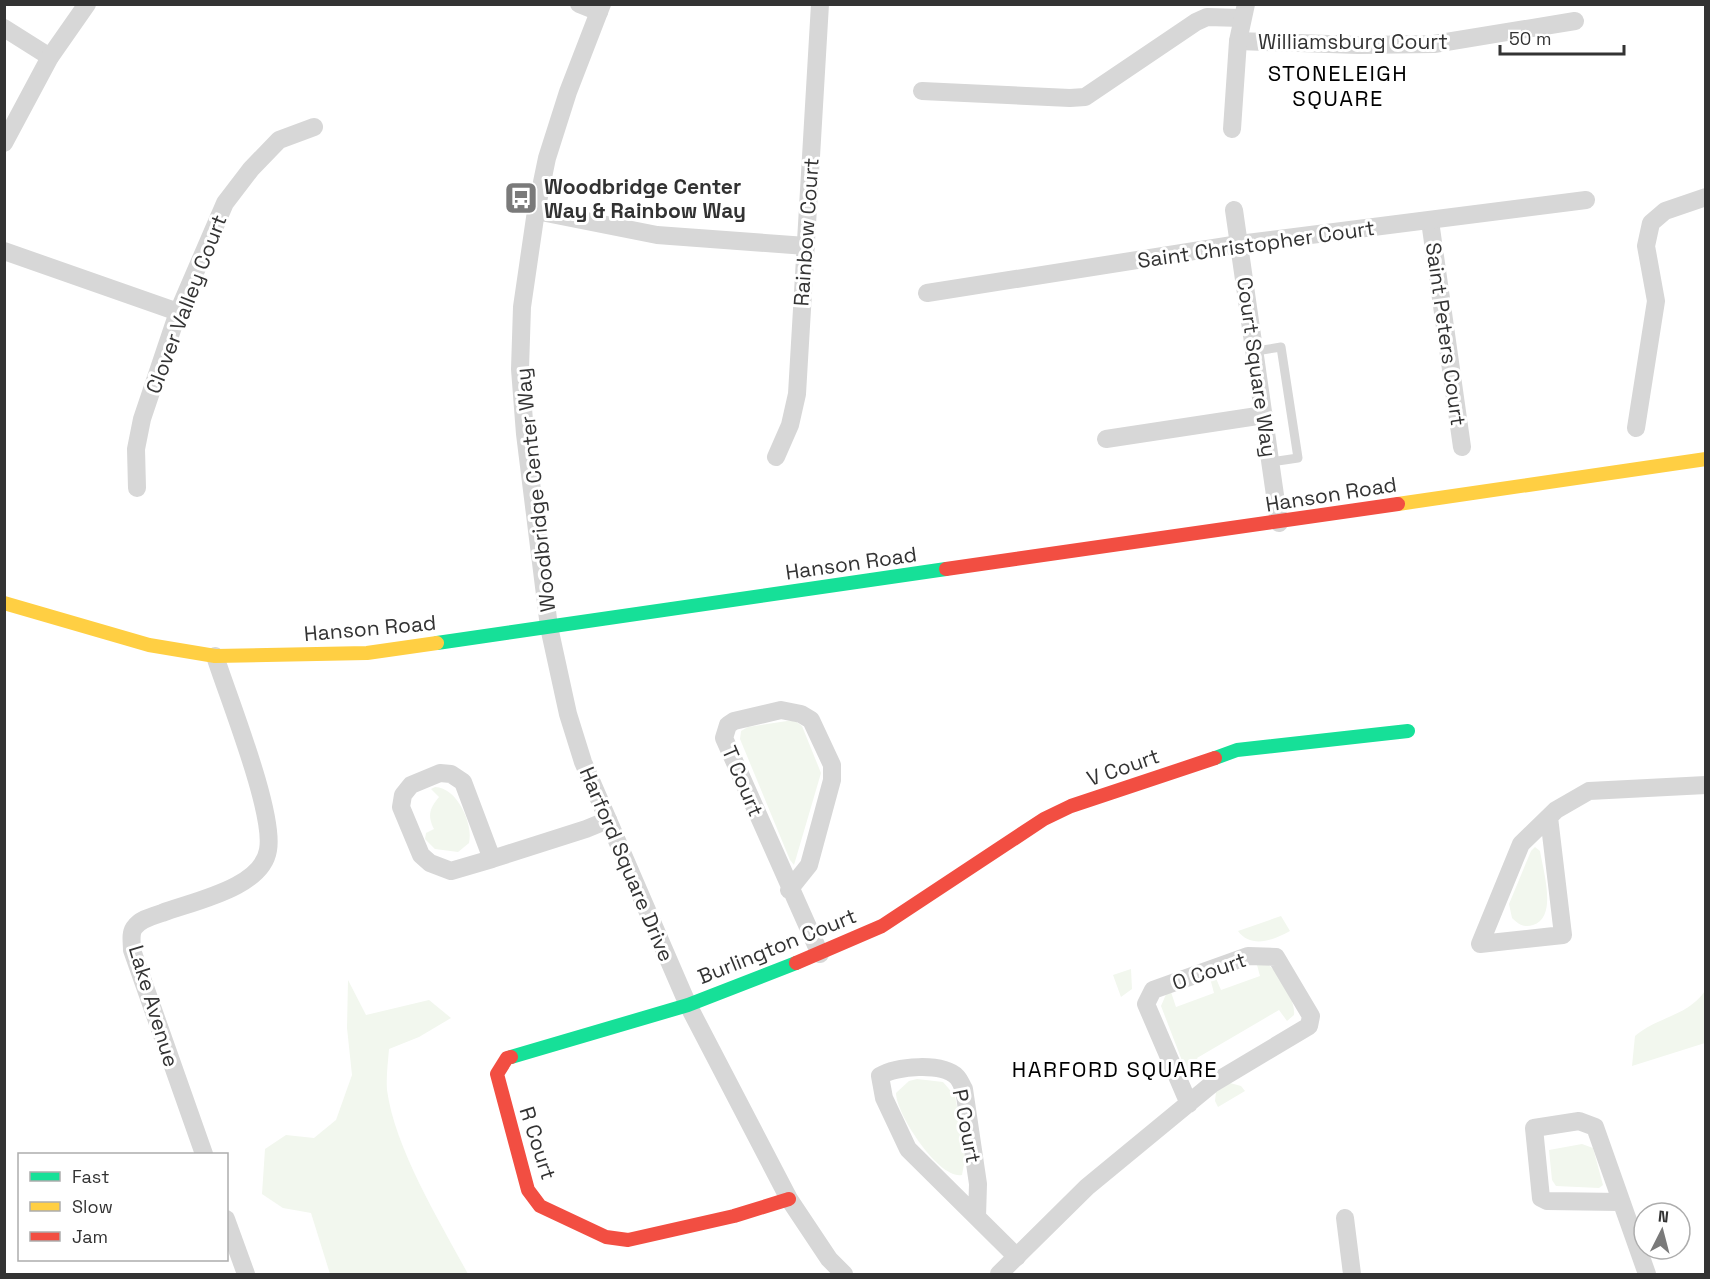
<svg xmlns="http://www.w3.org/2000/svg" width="1710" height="1279" viewBox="0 0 1710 1279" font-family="'Space Grotesk',sans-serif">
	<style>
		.green { fill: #f2f7ee }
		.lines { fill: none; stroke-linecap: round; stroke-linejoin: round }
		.lane { stroke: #d7d7d7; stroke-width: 9 }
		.street { stroke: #d7d7d7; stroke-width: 18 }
		.fast { stroke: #16e098; stroke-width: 14 }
		.slow { stroke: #ffcf43; stroke-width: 14 }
		.jam { stroke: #f24e42; stroke-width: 14 }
		.labels { text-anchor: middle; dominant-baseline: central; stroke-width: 6; stroke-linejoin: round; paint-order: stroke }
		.street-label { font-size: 21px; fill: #333; stroke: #fff }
		.poi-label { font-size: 21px; font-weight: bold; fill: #333; stroke: #fff; text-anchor: start }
		.neighbourhood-label { font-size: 22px; letter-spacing: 1.5px; fill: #000; stroke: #fff }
	</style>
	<rect width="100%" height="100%" fill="#fff"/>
	<g class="green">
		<polygon points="794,720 802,726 821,773 794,865 790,860 740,739 741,731 748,727"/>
		<path d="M435 787C457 787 474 825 469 843L458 852 435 849 425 839 426 833 434 829C427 815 430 808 439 797L431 789Z"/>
		<path d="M1535 847 1540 851C1543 870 1558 918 1533 925 1524 928 1518 924 1512 918L1509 904 1531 851Z"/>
		<path d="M1281 916 1290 931C1274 940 1251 949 1238 931Z"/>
		<path d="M1266 963C1278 971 1296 1000 1294 1015L1287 1021 1279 1010 1197 1058 1204 1071 1202 1073 1186 1071 1161 1006 1167 992H1171L1176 1007 1214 993 1210 978 1215 976 1221 990 1260 976 1257 965Z"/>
		<polygon points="1131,969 1132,989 1121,997 1113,975"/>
		<path d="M348 980 366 1015 429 1000 451 1018 419 1037 389 1049C388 1062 386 1077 387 1090 395 1149 440 1222 468 1274H330L311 1213 283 1208 262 1194 265 1149 286 1135 314 1138 336 1120 352 1075 347 1028Z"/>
		<path d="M1705 991V1043L1632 1066 1635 1036C1657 1017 1688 1016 1705 991Z"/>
		<path d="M917 1079 943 1082 955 1096 959 1117 965 1159 962 1175C939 1180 896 1114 896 1093L909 1081Z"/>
		<polygon points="1230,1083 1241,1086 1245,1091 1218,1107 1215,1101 1216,1092"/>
		<polygon points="1582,1144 1593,1148 1603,1185 1599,1188 1556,1186 1552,1180 1549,1150"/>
	</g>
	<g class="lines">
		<polyline class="lane" points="1256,351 1281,347 1298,458 1271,462"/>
		<g class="street">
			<polyline points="579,4 599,12"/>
			<polyline points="602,4 568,92 547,158 536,211 522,307 520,369 525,434 549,627 568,714 583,762 688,1005 789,1199 829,1259 844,1274"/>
			<polyline points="4,28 50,57"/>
			<polyline points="1238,41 1358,45 1434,44 1575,21"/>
			<polyline points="922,91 1070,98 1085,97 1196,22 1207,17 1242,18"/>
			<polyline points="1232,129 1238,41 1246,4"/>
			<polyline points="4,143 50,57 87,4"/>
			<polyline points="1234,210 1279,523"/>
			<polyline points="536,211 657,235 806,246"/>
			<polyline points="1430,221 1462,447"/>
			<polyline points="4,251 178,312"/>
			<polyline points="927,293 1239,244 1586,200"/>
			<polyline points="1636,428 1656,301 1646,246 1651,223 1665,211 1706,197"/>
			<polyline points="1106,439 1264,415"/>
			<polyline points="776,457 790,425 797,394 820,4"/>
			<polyline points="137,488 136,449 142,419 178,312 225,203 251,169 279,140 314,127"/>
			<polyline points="1549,817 1563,935 1480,944 1521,844 1556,810 1589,791 1706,785"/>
			<polyline points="492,859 463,782 451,774 440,773 411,785 403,795 401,807 421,855 430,863 451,871 492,859 586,829 608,820"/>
			<polyline points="789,890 809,865 832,780 832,765 811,720 801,714 781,710 734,721 728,725 724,738 820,954"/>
			<path d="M204 1154 132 950C132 943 130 934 134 928 140 919 153 916 162 913 194 901 262 888 268 850 275 813 228 697 215 656"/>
			<polyline points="1621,1202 1547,1201 1541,1198 1534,1128 1579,1121 1595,1127 1647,1274"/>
			<path d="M977 1217 978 1184 964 1089C962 1086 960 1080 957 1077 942 1062 896 1066 880 1076L884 1098 908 1149 1017 1257"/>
			<polyline points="1345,1218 1352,1274"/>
			<polyline points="226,1219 246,1274"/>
			<polyline points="999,1274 1087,1187 1212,1084 1309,1026 1311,1016 1276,957 1248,956 1153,990 1146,1004 1189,1104"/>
		</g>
		<g class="fast">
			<polyline points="437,643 946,569"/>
			<polyline points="1215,758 1237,750 1408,731"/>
			<polyline points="511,1057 688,1005 796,963"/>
		</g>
		<g class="slow">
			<polyline points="1398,504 1706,459"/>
			<polyline points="4,603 149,645 215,656 367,653 437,643"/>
		</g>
		<g class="jam">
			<polyline points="946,569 1398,504"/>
			<polyline points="796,963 882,926 1044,819 1071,806 1215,758"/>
			<polyline points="511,1057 507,1058 497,1074 528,1190 540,1206 606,1237 628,1240 734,1216 789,1199"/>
		</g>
	</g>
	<defs>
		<symbol id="bus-square" viewBox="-11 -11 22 22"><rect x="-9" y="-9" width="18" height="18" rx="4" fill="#7a7a7a" stroke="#fff"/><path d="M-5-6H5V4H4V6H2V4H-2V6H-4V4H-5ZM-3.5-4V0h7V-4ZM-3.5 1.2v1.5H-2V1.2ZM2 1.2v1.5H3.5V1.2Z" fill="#fff"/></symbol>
	</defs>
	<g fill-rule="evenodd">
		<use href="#bus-square" x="502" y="179" width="38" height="38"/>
	</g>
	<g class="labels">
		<g class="street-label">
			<text x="1353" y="41">Williamsburg Court</text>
			<text transform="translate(806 232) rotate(-86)">Rainbow Court</text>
			<text transform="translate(1256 244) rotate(-8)">Saint Christopher Court</text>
			<text transform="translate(186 304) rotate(-69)">Clover Valley Court</text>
			<text transform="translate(1446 334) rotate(82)">Saint Peters Court</text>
			<text transform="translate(1257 367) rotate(82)">Court Square Way</text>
			<text transform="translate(535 490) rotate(-96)">Woodbridge Center Way</text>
			<text transform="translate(1331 494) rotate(-9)">Hanson Road</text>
			<text transform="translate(851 563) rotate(-8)">Hanson Road</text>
			<text transform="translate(370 628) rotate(-5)">Hanson Road</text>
			<text transform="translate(1123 767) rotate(-19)">V Court</text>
			<text transform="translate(743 781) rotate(67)">T Court</text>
			<text transform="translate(627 864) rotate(67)">Harford Square Drive</text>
			<text transform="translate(777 946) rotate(-22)">Burlington Court</text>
			<text transform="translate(1209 971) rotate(-19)">O Court</text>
			<text transform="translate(154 1006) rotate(73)">Lake Avenue</text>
			<text transform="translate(967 1126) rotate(79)">P Court</text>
			<text transform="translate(538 1143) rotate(72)">R Court</text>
		</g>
		<g class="poi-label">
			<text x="544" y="186">Woodbridge Center<tspan x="544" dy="24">Way &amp; Rainbow Way</tspan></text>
		</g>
		<g class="neighbourhood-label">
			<text x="1338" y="73">STONELEIGH<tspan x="1338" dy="25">SQUARE</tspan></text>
			<text x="1115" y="1069">HARFORD SQUARE</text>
		</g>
	</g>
	<rect width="1710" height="1279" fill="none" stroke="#333333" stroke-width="12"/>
	<rect x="18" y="1153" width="210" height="108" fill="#ffffff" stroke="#adadad" stroke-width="1.5"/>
	<rect x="30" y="1172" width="30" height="9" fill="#16e098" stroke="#adadad" stroke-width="1.5"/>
	<text x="72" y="1183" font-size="18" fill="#333333">Fast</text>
	<rect x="30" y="1202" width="30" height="9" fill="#ffcf43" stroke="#adadad" stroke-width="1.5"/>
	<text x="72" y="1213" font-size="18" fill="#333333">Slow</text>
	<rect x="30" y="1232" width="30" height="9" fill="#f24e42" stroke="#adadad" stroke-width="1.5"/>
	<text x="72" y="1243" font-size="18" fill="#333333">Jam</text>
	<g transform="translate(1662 1231) rotate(6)"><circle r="28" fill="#ffffff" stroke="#adadad" stroke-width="1.5"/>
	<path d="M0-4.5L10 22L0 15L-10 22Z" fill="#7a7a7a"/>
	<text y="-9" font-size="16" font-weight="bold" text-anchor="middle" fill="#333333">N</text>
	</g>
	<path d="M1500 45v9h124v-9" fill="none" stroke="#333333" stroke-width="3"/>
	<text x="1509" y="45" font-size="18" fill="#333333" stroke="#ffffff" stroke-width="4.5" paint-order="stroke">50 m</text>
</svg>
